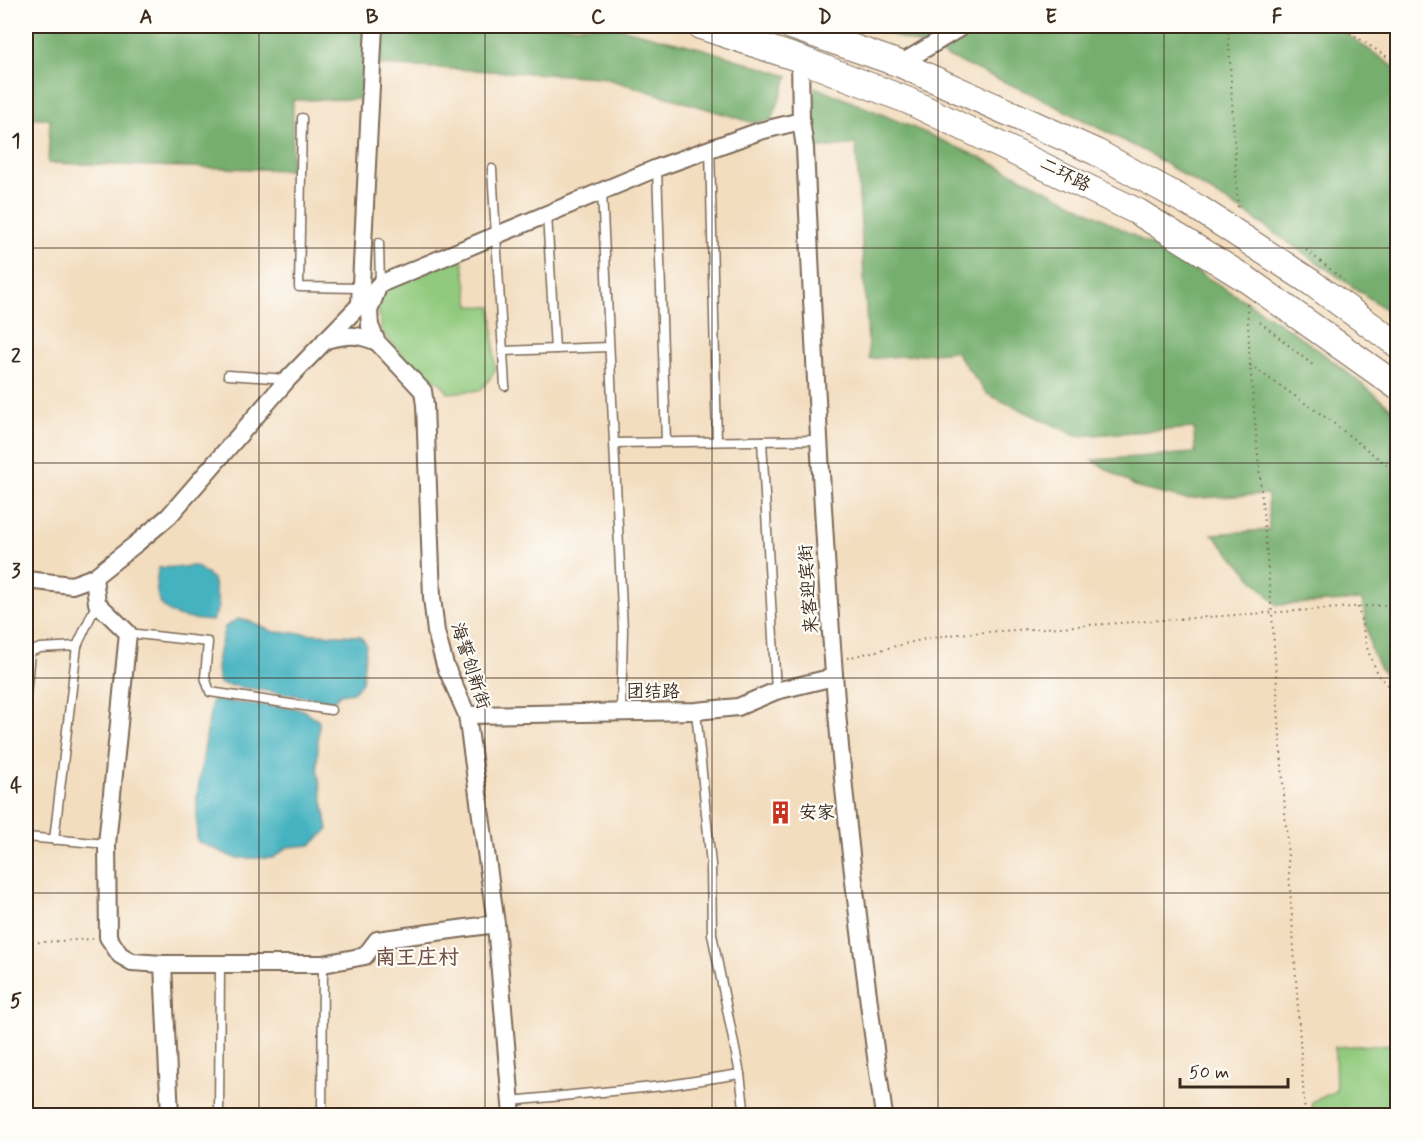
<svg xmlns="http://www.w3.org/2000/svg" width="1423" height="1141" viewBox="0 0 1423 1141" font-family="Mynerve,'LXGW WenKai TC',sans-serif">
	<style>
		.green { fill: #91ca7e; stroke: #667a4e; stroke-width: 1.5 }
		.forest { fill: #74ae6d; stroke: #586c46; stroke-width: 1.5 }
		.water { fill: #44b2c0; stroke: #406e6f; stroke-width: 1.5 }
		.lines { fill: none; stroke-linecap: round; stroke-linejoin: round }
		.lane-casing { stroke: #7b6956; stroke-width: 11 }
		.street-casing { stroke: #7b6956; stroke-width: 20 }
		.primary-casing { stroke: #7b6956; stroke-width: 28 }
		.path { stroke: #7b6956; stroke-width: 2; stroke-dasharray: 1.5 4.5; stroke-linecap: butt }
		.lane { stroke: #fff; stroke-width: 8 }
		.street { stroke: #fff; stroke-width: 16 }
		.primary { stroke: #fff; stroke-width: 26 }
		.grid { fill: none; stroke: #3b2a1e; stroke-width: 1.5; stroke-opacity: 0.55 }
		.labels { text-anchor: middle; dominant-baseline: central; stroke-width: 4.5; stroke-linejoin: round; paint-order: stroke }
		.street-label { font-size: 18px; fill: #3b2a1e; stroke: #fdfcf7 }
		.poi-label { font-size: 18px; fill: #3b2a1e; stroke: #fdfcf7; text-anchor: start }
		.quarter-label { font-size: 21px; font-weight: bold; fill: #735045; stroke: #fdfcf7 }
		.neatline { fill: none; stroke: #3b2a1e; stroke-width: 2 }
		.grid-label { font-size: 20px; text-anchor: middle; font-weight: bold; fill: #3b2a1e }
	</style>
	<rect width="100%" height="100%" fill="#fdfcf7"/>
	<filter id="ink" filterUnits="userSpaceOnUse"><feTurbulence type="fractalNoise" baseFrequency=".0167" numOctaves="2"/><feDisplacementMap in="SourceGraphic" scale="12" xChannelSelector="R" yChannelSelector="G"/><feConvolveMatrix kernelMatrix="1 2 1 2 8 2 1 2 1" color-interpolation-filters="sRGB"/></filter>
	<filter id="wash" filterUnits="userSpaceOnUse"><feTurbulence type="fractalNoise" baseFrequency=".008" numOctaves="4" result="noise"/><feDisplacementMap in="SourceGraphic" scale="24" xChannelSelector="R" yChannelSelector="G"/><feGaussianBlur stdDeviation="1.35" result="paint"/><feColorMatrix in="noise" values="0 0 0 0 0 0 0 0 0 0 0 0 0 0 0 0 0 1.4 0 .05"/><feComposite in="paint" operator="in"/></filter>
	<g filter="url(#wash)">
		<rect width="100%" height="100%" fill="#f3ddbf"/>
		<g class="green">
			<polygon points="462,257 470,306 492,307 495,371 481,390 448,393 441,383 418,372 382,332 378,308 385,291 394,285"/>
			<polygon points="1397,1044 1397,1115 1313,1115 1312,1102 1336,1091 1335,1047"/>
		</g>
		<g class="forest">
			<polygon points="26,26 365,26 360,99 293,100 292,170 48,163 50,119 26,117"/>
			<polygon points="382,26 612,26 704,49 788,76 772,120 754,123 601,77 380,65"/>
			<polygon points="865,26 1335,26 1397,69 1397,317 1247,214 1148,153 1032,94 916,43"/>
			<path d="M815 87C978 151 1135 228 1281 324 1322 350 1359 383 1397 412V686L1379 667 1371 649 1362 600 1277 605 1212 534 1269 530 1268 494 1184 499 1138 488 1092 460 1195 453 1194 428 1077 436 987 394 955 351 869 359 856 144 813 149Z"/>
		</g>
		<g class="water">
			<path d="M196 566 213 579 219 607 212 621C189 619 161 619 157 592 156 583 156 577 159 568Z"/>
			<path d="M238 619 252 622 274 632 360 636 366 644 362 683 353 692 340 694 334 701 221 684C212 669 221 644 225 627Z"/>
			<polygon points="212,700 301,709 319,721 317,767 328,830 311,845 288,847 273,858 235,858 197,841 197,796"/>
		</g>
	</g>
	<g filter="url(#ink)">
		<g class="lines">
			<defs>
				<g id="lane">
					<polyline points="302,118 299,287 361,288"/>
					<polyline points="710,149 717,441"/>
					<polyline points="657,168 666,442"/>
					<polyline points="492,169 505,386"/>
					<polyline points="602,192 623,630 621,712"/>
					<polyline points="547,214 555,349"/>
					<polyline points="379,243 380,284"/>
					<polyline points="503,351 609,347"/>
					<polyline points="228,375 287,379"/>
					<polyline points="762,441 776,691"/>
					<polyline points="614,443 819,440"/>
					<polyline points="128,633 208,642 205,677 210,692 331,710"/>
					<polyline points="26,695 30,652 40,648 77,646"/>
					<polyline points="696,711 711,865 712,934 740,1074 745,1116"/>
					<polyline points="26,837 107,844"/>
					<polyline points="54,840 77,646 97,603"/>
					<polyline points="511,1101 663,1086 740,1074"/>
					<polyline points="219,1116 220,964"/>
					<polyline points="322,1116 323,964"/>
				</g>
				<g id="street">
					<path d="M800 59 801 121 805 148C813 324 821 499 834 674 845 822 864 969 884 1116"/>
					<polyline points="900,64 963,26"/>
					<polyline points="377,290 369,311 370,326 377,342 423,391 425,405 432,597 436,632 445,665 467,715 496,924 512,1116"/>
					<polyline points="360,304 374,26"/>
					<path d="M325 340C347 335 356 333 377 342"/>
					<polyline points="94,577 97,603 128,633 107,844 108,937 120,955 132,962 163,964 323,964 365,956 377,940 496,924"/>
					<polyline points="26,580 72,585 94,577 137,543 169,516 288,379 380,284 657,168 760,131 801,121"/>
					<polyline points="467,715 696,711 738,707 776,691 834,677"/>
					<polyline points="163,964 170,1116"/>
				</g>
				<g id="primary">
					<polyline points="700,26 800,59 909,101 1138,212 1246,279 1398,387"/>
					<polyline points="791,26 900,64 1096,152 1198,208 1312,283 1398,345"/>
				</g>
			</defs>
			<use href="#lane" class="lane-casing"/>
			<use href="#street" class="street-casing"/>
			<use href="#primary" class="primary-casing"/>
			<g class="path">
				<polyline points="1228,26 1238,211"/>
				<polyline points="1340,26 1398,64"/>
				<polyline points="1306,250 1344,280"/>
				<polyline points="1247,304 1250,365 1272,614 1305,1116"/>
				<polyline points="1260,322 1315,367"/>
				<polyline points="1250,365 1328,419 1398,474"/>
				<polyline points="1358,607 1368,651 1379,676 1398,695"/>
				<polyline points="847,658 925,639 957,634 1398,604"/>
				<polyline points="26,943 93,939"/>
			</g>
			<use href="#lane" class="lane"/>
			<use href="#street" class="street"/>
			<use href="#primary" class="primary"/>
		</g>
	</g>
	<path class="grid" d="M259 26V1116M485 26V1116M712 26V1116M938 26V1116M1164 26V1116M26 248H1398M26 463H1398M26 678H1398M26 893H1398"/>
	<defs>
		<symbol id="building-bare" viewBox="-9 -9 18 18"><path d="M-4-6H4V6H1V3H-1V6H-4ZM-2.5-4.3h1.7v1.8h-1.7ZM.8-4.3h1.7v1.8H.8ZM-2.5-1h1.7V.8h-1.7ZM.8-1h1.7V.8H.8Z" fill="#c8321e" stroke="#fdfcf7" stroke-width="2.5" paint-order="stroke"/></symbol>
	</defs>
	<g fill-rule="evenodd">
		<use href="#building-bare" x="764" y="796" width="33" height="33"/>
	</g>
	<g class="labels">
		<g class="street-label">
			<text transform="translate(1065 175) rotate(27)">二环路</text>
			<text transform="translate(809 589) rotate(-94)">来客迎宾街</text>
			<text transform="translate(470 666) rotate(72)">海誓创新街</text>
			<text x="653" y="692">团结路</text>
		</g>
		<g class="poi-label">
			<text x="799" y="813">安家</text>
		</g>
		<g class="quarter-label">
			<text x="417" y="958">南王庄村</text>
		</g>
	</g>
	<rect width="1423" height="1141" fill="none" stroke="#fdfcf7" stroke-width="66"/>
	<path d="M1180 1078v9h108v-9" fill="none" stroke="#3b2a1e" stroke-width="3"/>
	<text x="1189" y="1078" font-size="18" fill="#3b2a1e" stroke="#fdfcf7" stroke-width="4.5" paint-order="stroke">50 m</text>
	<rect x="33" y="33" width="1357" height="1075" class="neatline"/>
	<g class="grid-label">
		<text x="146" y="23">A</text>
		<text x="372" y="23">B</text>
		<text x="598" y="23">C</text>
		<text x="825" y="23">D</text>
		<text x="1051" y="23">E</text>
		<text x="1277" y="23">F</text>
		<text x="16" y="147">1</text>
		<text x="16" y="362">2</text>
		<text x="16" y="577">3</text>
		<text x="16" y="792">4</text>
		<text x="16" y="1007">5</text>
	</g>
</svg>
